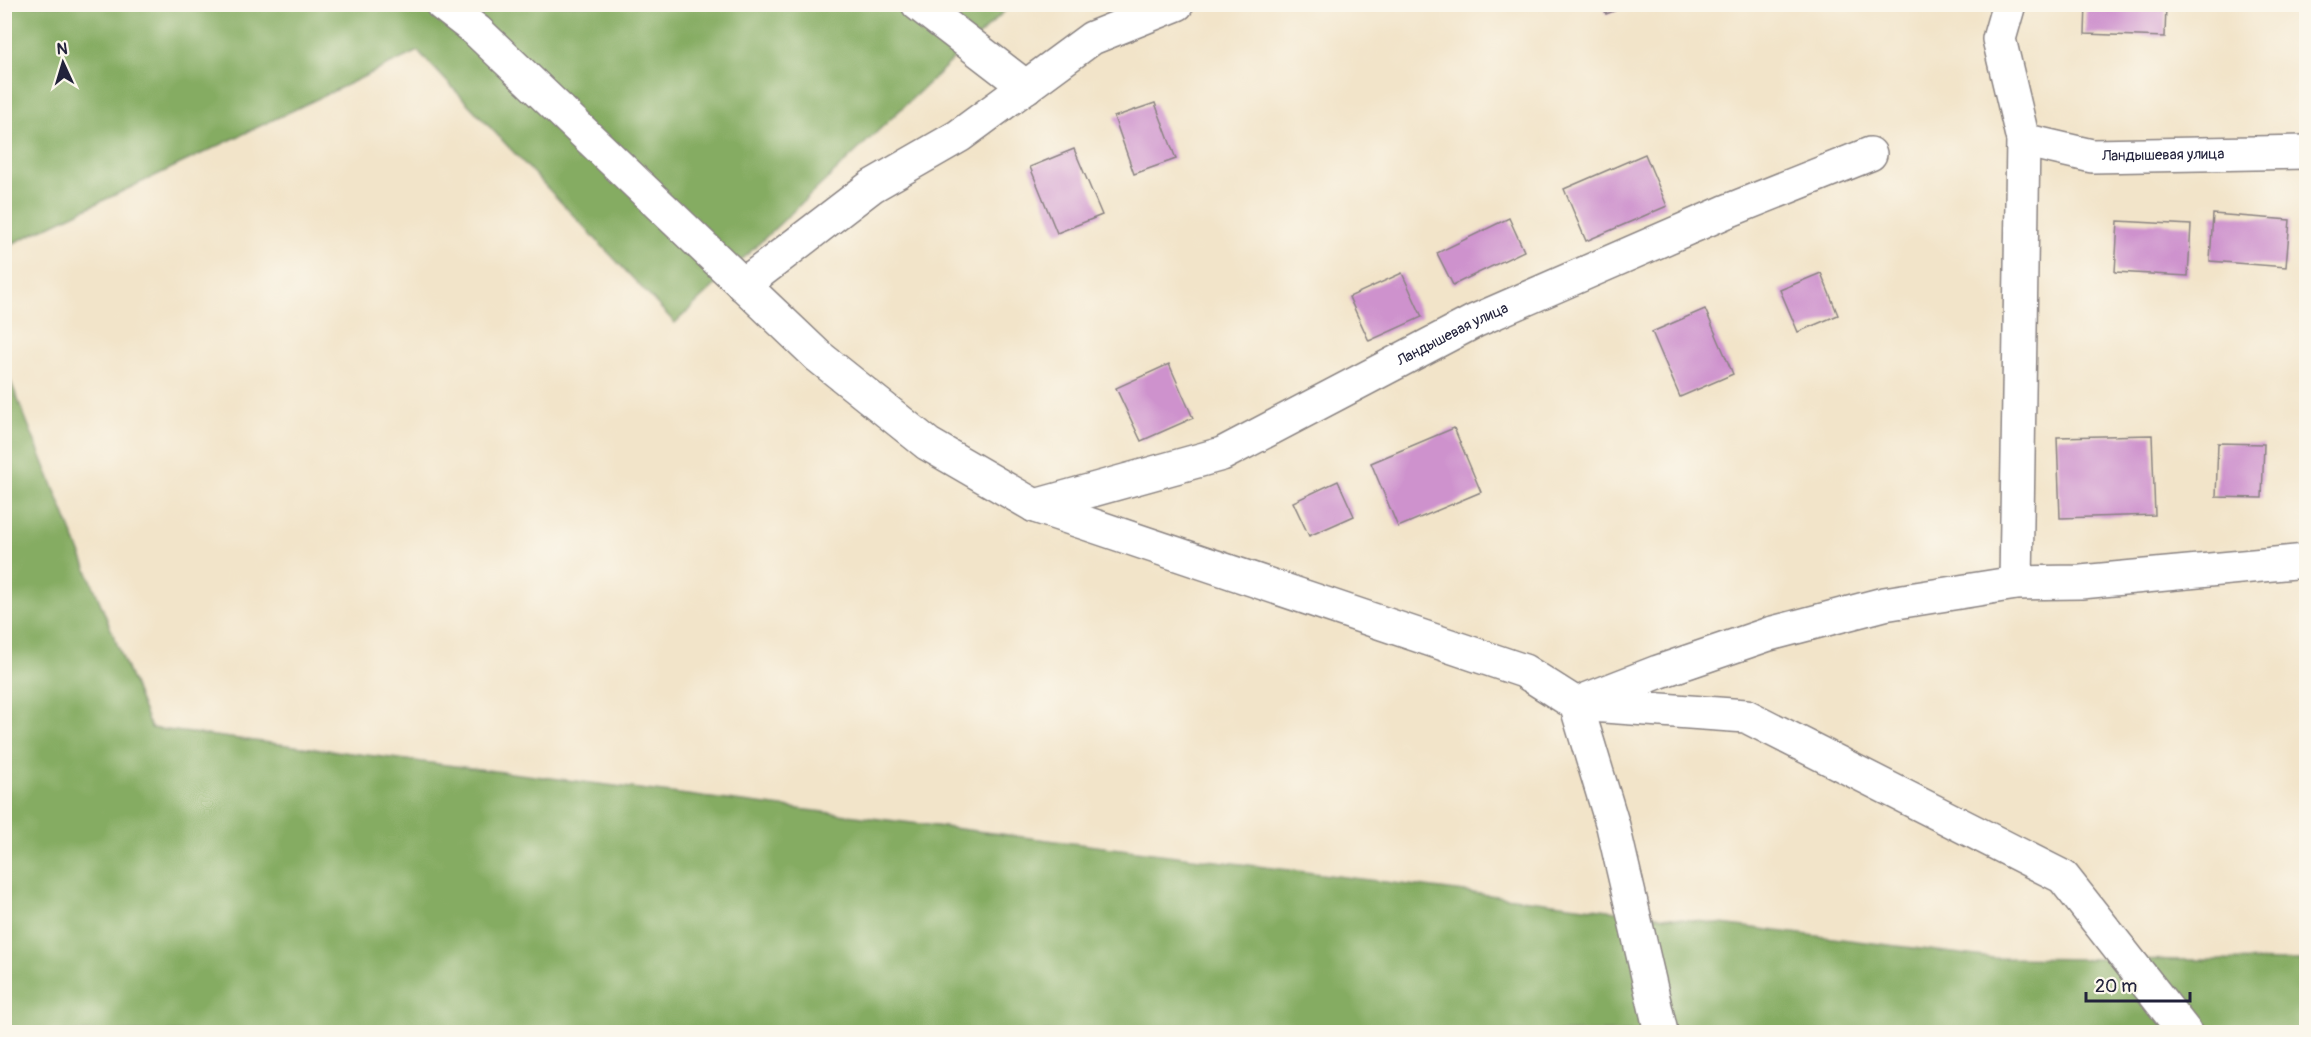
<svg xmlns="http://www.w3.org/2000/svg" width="2311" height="1037" viewBox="0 0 2311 1037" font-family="Pangolin,sans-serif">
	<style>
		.forest { fill: #85ac62; stroke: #54674e; stroke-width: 1.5 }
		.building { fill: #ce92cd }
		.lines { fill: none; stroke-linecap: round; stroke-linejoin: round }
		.minor-casing { stroke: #8a8382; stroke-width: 36 }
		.minor { stroke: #fff; stroke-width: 33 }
		.labels { text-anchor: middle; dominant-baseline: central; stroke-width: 6; stroke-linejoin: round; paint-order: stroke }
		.street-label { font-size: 15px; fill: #22223b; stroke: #fbf7ec }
	</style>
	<rect width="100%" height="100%" fill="#fbf7ec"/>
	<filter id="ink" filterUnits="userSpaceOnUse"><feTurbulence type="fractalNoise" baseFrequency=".0167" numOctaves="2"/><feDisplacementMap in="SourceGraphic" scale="12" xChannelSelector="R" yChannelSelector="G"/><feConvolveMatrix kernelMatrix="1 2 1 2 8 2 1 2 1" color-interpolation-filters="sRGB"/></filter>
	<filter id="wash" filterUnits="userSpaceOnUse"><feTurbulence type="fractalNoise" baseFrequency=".008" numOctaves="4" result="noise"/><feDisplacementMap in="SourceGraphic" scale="24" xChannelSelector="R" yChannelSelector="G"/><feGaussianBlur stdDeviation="1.35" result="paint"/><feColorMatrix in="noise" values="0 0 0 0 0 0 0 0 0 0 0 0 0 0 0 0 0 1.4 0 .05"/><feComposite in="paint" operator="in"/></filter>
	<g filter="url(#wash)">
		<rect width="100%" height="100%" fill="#f2e4c9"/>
		<g class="forest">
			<polygon points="5,5 1011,5 675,323 418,51 5,247"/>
			<polygon points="4,365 151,728 1993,958 2306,961 2306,1032 5,1032"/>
		</g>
		<g id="blocks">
			<g class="building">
				<polygon points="1602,4 1630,4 1630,5 1606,14"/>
				<polygon points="2086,4 2166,4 2165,37 2085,34"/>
				<polygon points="1155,103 1176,159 1134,174 1114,117"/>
				<polygon points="1074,149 1102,215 1057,233 1030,167"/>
				<polygon points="1645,154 1667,206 1586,241 1564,189"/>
				<polygon points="2213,214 2290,220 2286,267 2210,261"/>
				<polygon points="1509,218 1524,251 1453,285 1437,253"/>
				<polygon points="2118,221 2191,225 2188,276 2115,272"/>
				<polygon points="1402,273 1422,317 1369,341 1349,297"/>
				<polygon points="1821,273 1838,315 1798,332 1780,290"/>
				<polygon points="1705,309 1733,374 1680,397 1652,332"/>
				<polygon points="1169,364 1193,418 1141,441 1116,388"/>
				<polygon points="1454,428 1481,492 1398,527 1371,463"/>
				<polygon points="2152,435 2155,515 2060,518 2057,437"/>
				<polygon points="2218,443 2264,444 2262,498 2216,497"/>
				<polygon points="1338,481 1354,516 1309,536 1293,502"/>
			</g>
		</g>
	</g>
	<g filter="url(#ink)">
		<use href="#blocks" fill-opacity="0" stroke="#8a8382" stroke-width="1.5"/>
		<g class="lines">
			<defs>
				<g id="minor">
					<polyline points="442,4 477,31 818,356 928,444 1035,506 1524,671 1576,704 1746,716 2063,877 2185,1032"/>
					<polyline points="918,4 1026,87"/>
					<polyline points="2009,4 1999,39 2023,140 2016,583"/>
					<path id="s1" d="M2023 140 2092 156 2306 152"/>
					<polyline points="743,285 872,186 959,136 1092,38 1177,4"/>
					<path id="s2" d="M1035 506 1222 454 1475 321 1725 212 1870 154"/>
					<polyline points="1586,700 1658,672 1769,634 1884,604 2016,583 2081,582 2306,561"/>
					<polyline points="1576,704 1613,826 1661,1032"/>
				</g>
			</defs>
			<use href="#minor" class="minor-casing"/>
			<use href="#minor" class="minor"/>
		</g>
	</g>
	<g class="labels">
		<g class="street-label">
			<text stroke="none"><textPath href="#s1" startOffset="142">Ландышевая улица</textPath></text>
			<text stroke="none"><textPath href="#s2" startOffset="454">Ландышевая улица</textPath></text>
		</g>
	</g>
	<rect width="2311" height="1037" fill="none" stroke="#fbf7ec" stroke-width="24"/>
	<g transform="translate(63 63) rotate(356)" stroke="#fbf7ec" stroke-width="4.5" paint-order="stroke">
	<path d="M0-4.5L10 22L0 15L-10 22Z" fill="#22223b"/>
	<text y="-9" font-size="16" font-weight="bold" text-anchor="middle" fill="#22223b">N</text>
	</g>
	<path d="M2086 992v9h104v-9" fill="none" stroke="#22223b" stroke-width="3"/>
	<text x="2095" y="992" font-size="18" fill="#22223b" stroke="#fbf7ec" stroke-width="4.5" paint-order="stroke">20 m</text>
</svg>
